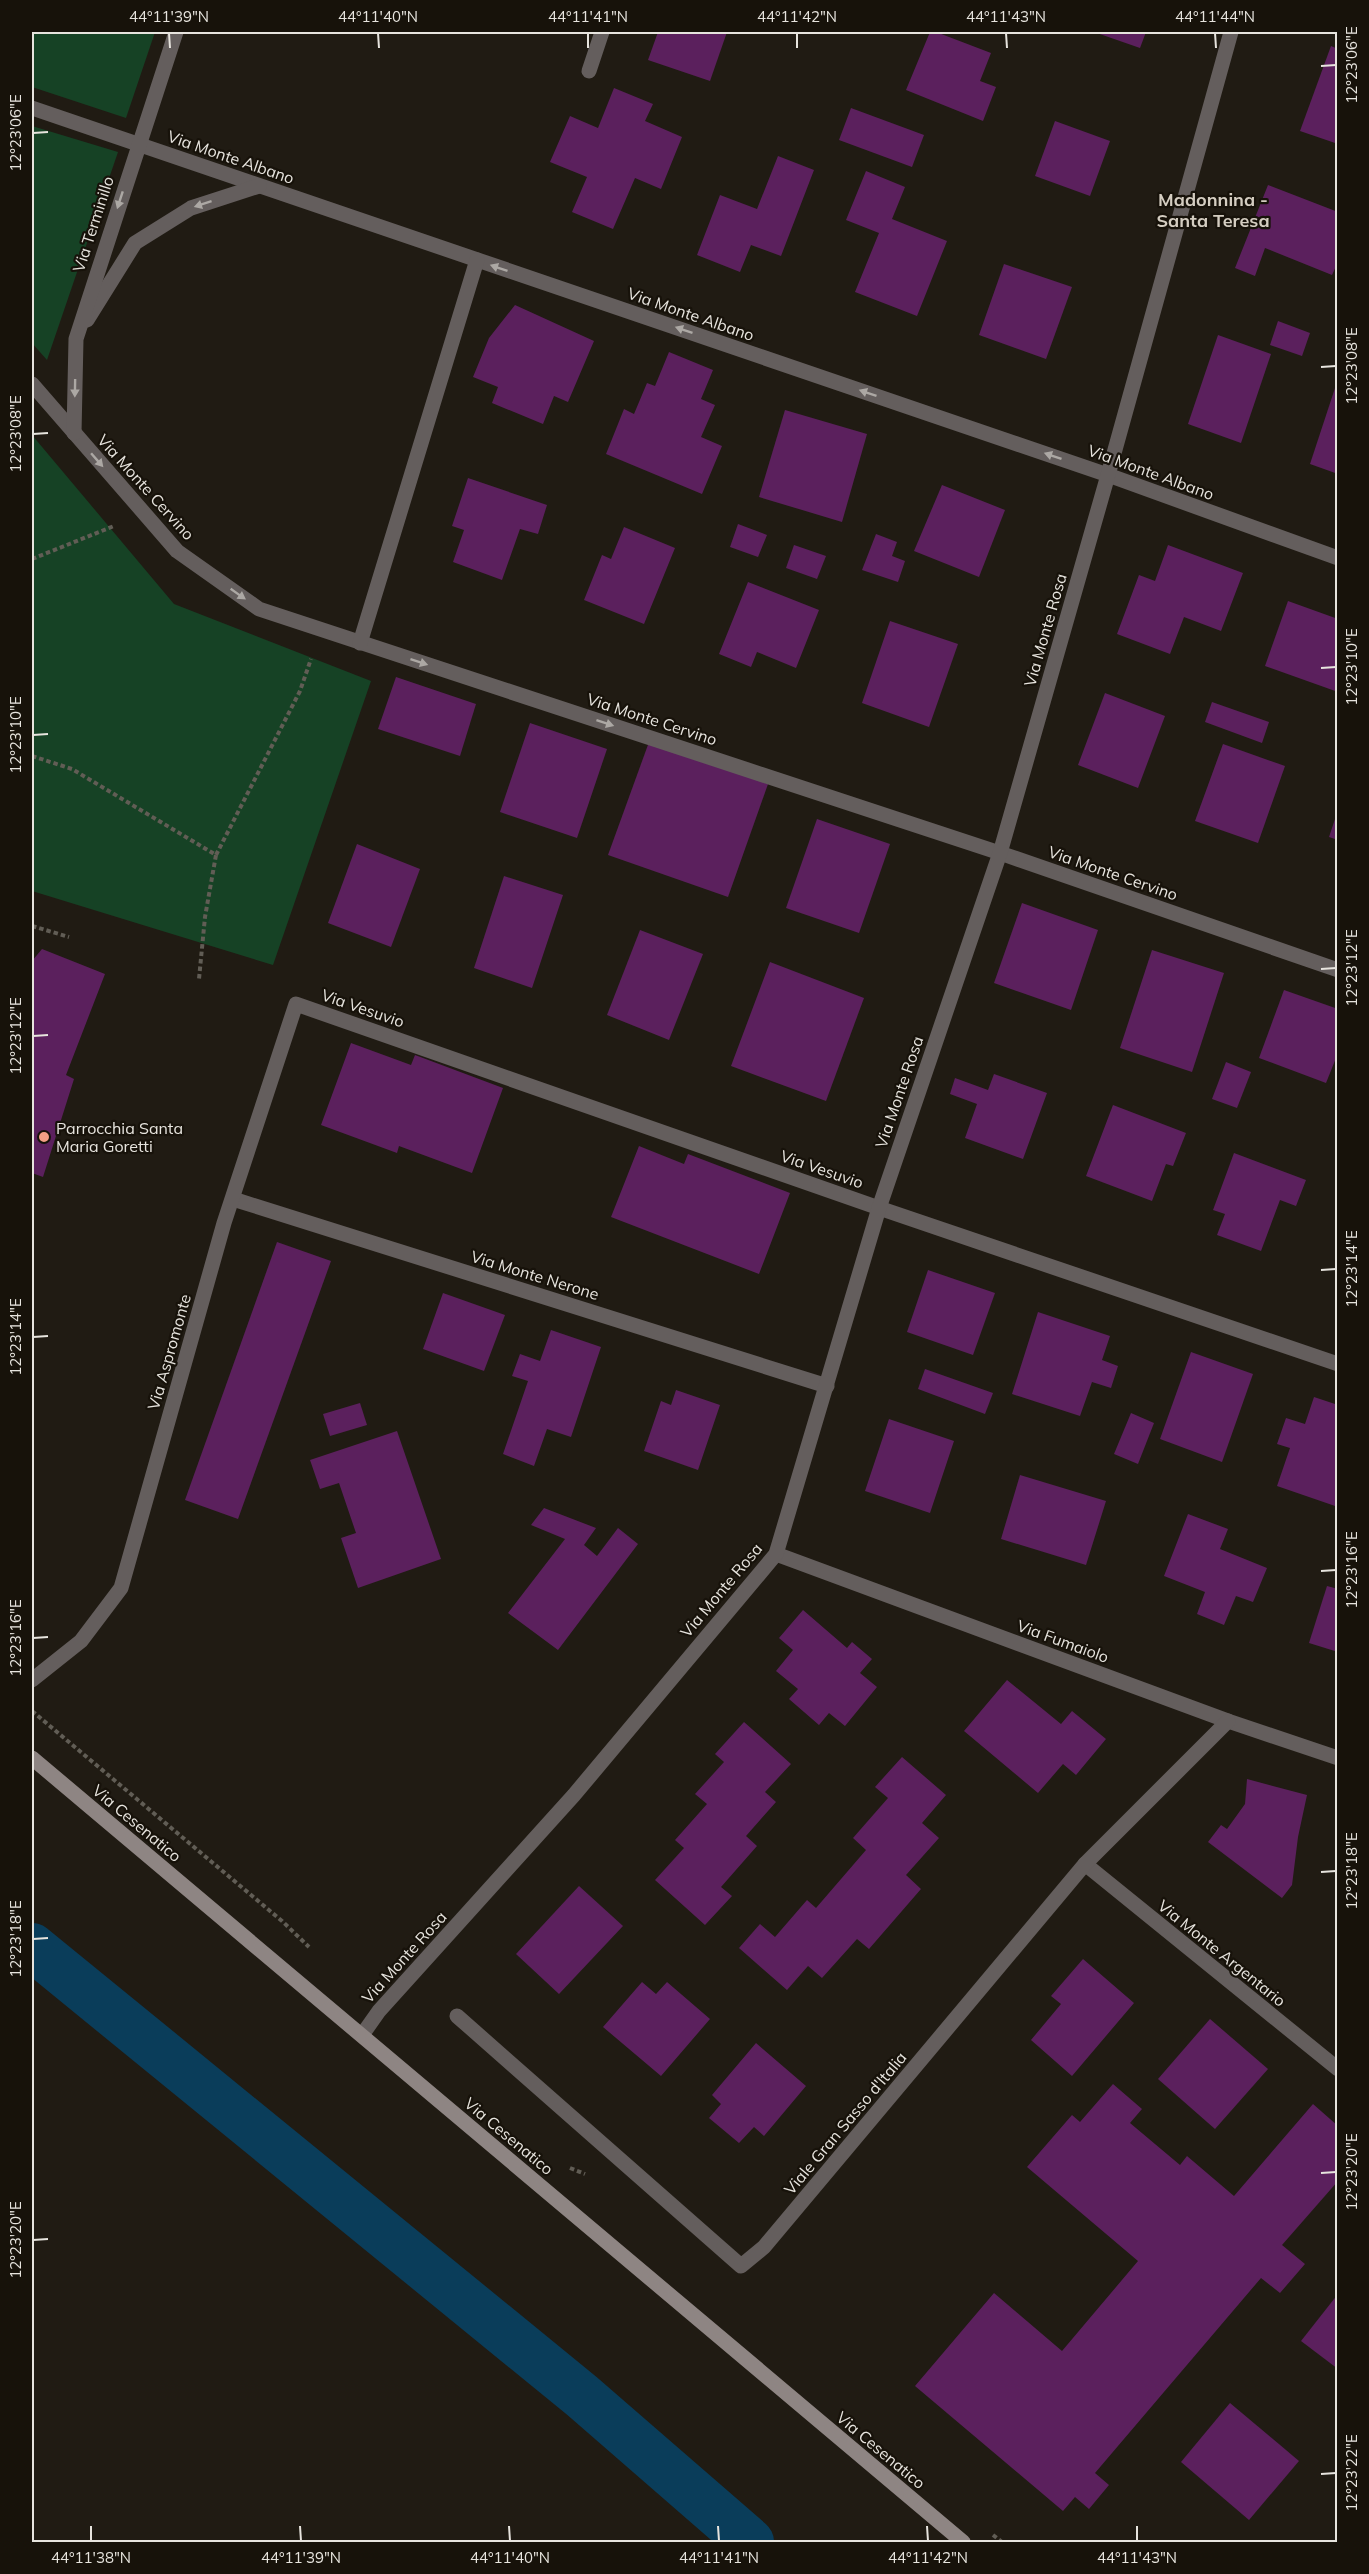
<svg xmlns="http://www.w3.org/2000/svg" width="1369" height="2574" viewBox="0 0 1369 2574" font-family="Mulish,sans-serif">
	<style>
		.green { fill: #164225 }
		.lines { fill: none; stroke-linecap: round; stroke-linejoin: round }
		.canal { stroke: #0a3d5a; stroke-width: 48 }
		.building { fill: #5b205d }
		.path { stroke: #615d55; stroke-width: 4; stroke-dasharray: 4.5 3; stroke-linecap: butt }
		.minor { stroke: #645e5d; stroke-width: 15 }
		.secondary { stroke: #8e8583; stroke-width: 15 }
		.oneway { fill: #aca8a4 }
		.ticks { fill: none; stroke: #e7e4de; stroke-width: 2 }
		.poi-dot { fill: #f39f85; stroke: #17120a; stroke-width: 2 }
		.labels { text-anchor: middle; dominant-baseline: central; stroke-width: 4.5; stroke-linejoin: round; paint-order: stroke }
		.street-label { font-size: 16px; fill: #e7e4de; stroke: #17120a }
		.poi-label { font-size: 16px; fill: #e7e4de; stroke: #17120a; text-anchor: start }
		.neighbourhood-label { font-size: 18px; font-weight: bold; fill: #d4cdc1; stroke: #17120a }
		.neatline { fill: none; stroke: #e7e4de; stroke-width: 2 }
		.ticks-label { font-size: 15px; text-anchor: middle; fill: #e7e4de }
	</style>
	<rect width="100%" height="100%" fill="#201b13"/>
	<g class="green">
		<polygon points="32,32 155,32 126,118 32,87"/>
		<polygon points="32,126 118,152 47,360 32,343"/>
		<polygon points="32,435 174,604 371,681 273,965 32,891"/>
	</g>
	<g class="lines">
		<polyline class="canal" points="32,1947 582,2396 750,2542"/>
	</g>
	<g class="building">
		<polygon points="658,32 727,32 710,81 648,60"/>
		<polygon points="930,32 936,32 991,53 980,81 996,87 983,121 906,90"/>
		<polygon points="1094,32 1146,32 1140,48"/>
		<polygon points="1331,46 1338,49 1338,144 1300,131"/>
		<polygon points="614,88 653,104 645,121 682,137 661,189 635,178 613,229 572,212 587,177 550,162 570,116 598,128"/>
		<polygon points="851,108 924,135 912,167 839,140"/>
		<polygon points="1055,121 1110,141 1090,196 1035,176"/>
		<polygon points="778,156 814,170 781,256 751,245 740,272 697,255 720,195 757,209"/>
		<polygon points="866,171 905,187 892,219 947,241 917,316 855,292 879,233 846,220"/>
		<polygon points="1268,185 1338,212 1338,262 1332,275 1265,248 1255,276 1235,268"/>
		<polygon points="1004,264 1072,287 1046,359 979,335"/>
		<polygon points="515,305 594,341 568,402 554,396 543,424 492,403 498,387 473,377 489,338"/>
		<polygon points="1278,321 1310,333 1302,356 1270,345"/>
		<polygon points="1218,335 1271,354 1241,443 1188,424"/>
		<polygon points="669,352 713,370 701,399 715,405 701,437 722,446 702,494 606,454 624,409 634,414 647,383 655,386"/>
		<polygon points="1337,382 1338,382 1338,474 1310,464"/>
		<polygon points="785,410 867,434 842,522 759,497"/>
		<polygon points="468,478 547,505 538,534 520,529 502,580 453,562 464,530 452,526"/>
		<polygon points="942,485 1005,510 979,577 914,551"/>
		<polygon points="738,524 767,535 758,557 730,547"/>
		<polygon points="624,527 675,548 644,624 584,600 602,555 611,559"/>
		<polygon points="876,534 897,542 892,556 905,561 898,582 862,570"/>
		<polygon points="794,545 826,556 817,579 786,568"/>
		<polygon points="1168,545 1243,573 1221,631 1184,617 1170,654 1117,634 1139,575 1155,581"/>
		<polygon points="748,582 819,610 796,668 757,652 751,667 719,654"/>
		<polygon points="1288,601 1338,619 1338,692 1265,666"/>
		<polygon points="890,621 958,644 929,727 862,703"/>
		<polygon points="396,677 476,704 460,756 378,729"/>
		<polygon points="1105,693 1165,716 1138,788 1078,765"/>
		<polygon points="1212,702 1269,722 1262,743 1205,722"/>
		<polygon points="530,723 607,749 577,838 500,812"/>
		<polygon points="649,742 768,784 728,897 608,855"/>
		<polygon points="1223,744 1285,766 1258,843 1195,821"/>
		<polygon points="1337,813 1338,813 1338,840 1329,837"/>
		<polygon points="817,819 890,844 859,933 786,908"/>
		<polygon points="357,844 420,869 391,947 328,923"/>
		<polygon points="504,876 563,895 532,988 474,968"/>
		<polygon points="1022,903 1098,930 1071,1010 994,983"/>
		<polygon points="640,930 703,954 669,1040 607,1015"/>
		<polygon points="42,949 105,974 66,1075 74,1079 43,1177 32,1173 32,961"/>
		<polygon points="1152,950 1224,973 1192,1072 1120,1048"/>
		<polygon points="770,962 864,998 826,1101 731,1066"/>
		<polygon points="1284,990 1338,1009 1338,1053 1326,1083 1259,1058"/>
		<polygon points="351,1043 411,1065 415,1055 503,1088 472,1173 399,1146 397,1153 321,1125"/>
		<polygon points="1226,1062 1251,1072 1237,1108 1212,1099"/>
		<polygon points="994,1074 1047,1093 1023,1159 965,1138 977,1104 950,1094 955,1078 988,1090"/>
		<polygon points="1113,1105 1186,1133 1173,1166 1166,1164 1152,1201 1086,1176"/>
		<polygon points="639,1146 684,1164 688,1154 790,1193 759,1274 611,1217"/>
		<polygon points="1234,1153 1306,1180 1296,1206 1280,1200 1261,1251 1217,1235 1225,1214 1213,1210"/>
		<polygon points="277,1242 331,1261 238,1519 185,1500"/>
		<polygon points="928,1270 995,1293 973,1355 907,1332"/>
		<polygon points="443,1293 505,1315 484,1371 423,1349"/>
		<polygon points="1038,1312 1110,1336 1102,1360 1118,1366 1111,1388 1092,1382 1080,1416 1012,1394"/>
		<polygon points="551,1330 601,1347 571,1437 547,1429 534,1466 503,1454 528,1381 512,1376 520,1354 540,1361"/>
		<polygon points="1191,1352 1253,1374 1222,1462 1160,1439"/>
		<polygon points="925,1369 993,1393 985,1414 918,1389"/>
		<polygon points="676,1390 720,1405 698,1470 644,1451 661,1401 671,1405"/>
		<polygon points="1314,1397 1338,1405 1338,1507 1277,1486 1290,1448 1277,1444 1286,1418 1305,1424"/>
		<polygon points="360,1403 367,1425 330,1436 323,1414"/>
		<polygon points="1131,1413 1154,1423 1138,1464 1114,1454"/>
		<polygon points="889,1419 954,1441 930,1513 865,1491"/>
		<polygon points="397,1431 441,1559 358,1588 341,1538 356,1533 339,1483 320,1489 310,1460"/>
		<polygon points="1020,1475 1106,1501 1086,1565 1001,1539"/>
		<polygon points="544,1508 596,1528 584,1545 597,1556 618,1528 638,1544 558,1650 508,1613 565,1539 531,1525"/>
		<polygon points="1188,1514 1228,1529 1220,1549 1267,1568 1253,1602 1236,1596 1224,1625 1197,1614 1205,1592 1164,1576"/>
		<polygon points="1327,1586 1338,1589 1338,1652 1309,1643"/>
		<polygon points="803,1610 847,1648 852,1642 872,1659 860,1673 877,1687 845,1726 829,1713 819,1725 789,1699 798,1689 776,1671 793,1650 779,1638"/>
		<polygon points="1007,1680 1061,1724 1072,1711 1106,1739 1076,1775 1063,1764 1038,1793 964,1731"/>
		<polygon points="744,1722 791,1764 765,1792 776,1802 746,1836 757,1846 721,1887 732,1896 705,1925 655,1880 684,1848 675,1840 707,1804 695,1794 724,1762 715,1754"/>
		<polygon points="902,1757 946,1795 922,1823 939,1838 906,1875 921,1889 869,1949 857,1939 822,1978 808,1966 787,1990 739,1948 760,1924 775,1937 807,1900 816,1908 866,1850 853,1838 888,1798 875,1787"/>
		<polygon points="1247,1779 1307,1795 1298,1837 1292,1885 1282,1898 1208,1842 1221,1825 1227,1829 1245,1804"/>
		<polygon points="579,1886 623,1926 559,1994 516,1954"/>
		<polygon points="1083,1959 1134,2003 1072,2076 1031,2040 1061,2004 1051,1996"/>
		<polygon points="642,1982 656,1994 667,1982 710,2019 661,2076 603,2027"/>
		<polygon points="1210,2019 1268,2069 1215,2129 1158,2079"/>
		<polygon points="756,2043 806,2086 764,2136 754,2127 739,2143 709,2118 721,2104 712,2095"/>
		<polygon points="1113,2084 1142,2109 1130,2123 1180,2165 1187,2156 1234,2196 1313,2104 1338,2126 1338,2181 1282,2245 1305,2264 1280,2293 1261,2278 1095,2473 1109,2485 1089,2509 1075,2497 1063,2511 915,2386 994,2293 1062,2351 1138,2261 1027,2167 1072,2115 1080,2122"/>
		<polygon points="1338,2294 1338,2369 1301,2341"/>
		<polygon points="1230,2403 1299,2461 1249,2520 1181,2462"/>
	</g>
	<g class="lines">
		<g class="path">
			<polyline points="32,559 114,526"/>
			<polyline points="32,756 72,769 216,855 205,917 199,979"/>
			<polyline points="216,855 300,691 311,659"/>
			<polyline points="32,926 69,937"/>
			<polyline points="32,1711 282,1921 309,1947"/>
			<polyline points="570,2168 585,2174"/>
			<polyline points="993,2535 1002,2542"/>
		</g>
		<g class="minor">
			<polyline points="589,71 602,32"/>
			<polyline points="32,108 1108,475 1338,558"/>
			<polyline points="87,320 135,243 191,208 259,186"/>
			<polyline points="32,384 177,551 259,609 1000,853 1338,970"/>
			<polyline points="74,433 76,339 176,32"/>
			<polyline points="360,643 477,260"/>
			<polyline points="233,1199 827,1386"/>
			<polyline points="776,1554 1228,1721 1338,1758"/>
			<polyline points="32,1680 81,1641 121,1588 224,1223 296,1004 879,1208 1338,1364"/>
			<polyline points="1085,1864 1338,2069"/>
			<polyline points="457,2016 741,2266 764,2247 1085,1864 1228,1721"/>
			<polyline points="362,2035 379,2011 574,1795 776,1554 879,1208 1000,853 1108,475 1231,32"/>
		</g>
		<polyline class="secondary" points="32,1758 963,2542"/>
	</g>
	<defs><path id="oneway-solid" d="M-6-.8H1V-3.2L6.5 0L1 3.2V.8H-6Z" transform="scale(1.5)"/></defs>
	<g class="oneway">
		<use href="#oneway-solid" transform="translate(120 200) rotate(108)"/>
		<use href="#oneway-solid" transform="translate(203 204) rotate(162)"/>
		<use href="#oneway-solid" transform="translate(499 268) rotate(-161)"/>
		<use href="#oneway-solid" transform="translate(684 330) rotate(-161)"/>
		<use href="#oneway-solid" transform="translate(75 388) rotate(91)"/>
		<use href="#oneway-solid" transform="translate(868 393) rotate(-161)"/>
		<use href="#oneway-solid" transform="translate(1053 456) rotate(-161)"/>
		<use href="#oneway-solid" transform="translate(97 460) rotate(49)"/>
		<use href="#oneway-solid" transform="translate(238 594) rotate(35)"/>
		<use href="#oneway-solid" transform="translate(419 662) rotate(18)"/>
		<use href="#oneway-solid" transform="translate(605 723) rotate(18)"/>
	</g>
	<path class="ticks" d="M169 33 170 48M378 33 379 48M588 33V48M797 33V48M1006 33 1007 48M1215 33 1216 48M1321 66 1336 65M33 133 48 132M1321 367 1336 366M33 434 48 433M1321 668 1336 667M33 735 48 734M1321 969 1336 968M33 1036 48 1035M1321 1270 1336 1269M33 1337 48 1336M1321 1571 1336 1570M33 1638 48 1637M1321 1872 1336 1871M33 1939 48 1938M1321 2173 1336 2172M33 2240 48 2239M1321 2474 1336 2473M91 2526V2541M300 2526 301 2541M509 2526 510 2541M718 2526 719 2541M927 2526 928 2541M1137 2526V2541"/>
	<circle class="poi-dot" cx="44" cy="1137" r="6"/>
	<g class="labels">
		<g class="street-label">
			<text transform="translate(231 157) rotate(19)">Via Monte Albano</text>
			<text transform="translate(93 224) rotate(-72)">Via Terminillo</text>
			<text transform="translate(691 314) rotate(19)">Via Monte Albano</text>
			<text transform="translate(1151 472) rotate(20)">Via Monte Albano</text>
			<text transform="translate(146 487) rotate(48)">Via Monte Cervino</text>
			<text transform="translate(1045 630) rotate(-74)">Via Monte Rosa</text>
			<text transform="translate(652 719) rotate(18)">Via Monte Cervino</text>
			<text transform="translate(1113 873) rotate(19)">Via Monte Cervino</text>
			<text transform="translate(363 1008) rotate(19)">Via Vesuvio</text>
			<text transform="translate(899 1092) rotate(-71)">Via Monte Rosa</text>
			<text transform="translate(822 1169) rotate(19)">Via Vesuvio</text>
			<text transform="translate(535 1275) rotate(17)">Via Monte Nerone</text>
			<text transform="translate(169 1352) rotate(-74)">Via Aspromonte</text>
			<text transform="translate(721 1590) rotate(-50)">Via Monte Rosa</text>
			<text transform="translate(1063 1641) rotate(20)">Via Fumaiolo</text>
			<text transform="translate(137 1823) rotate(40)">Via Cesenatico</text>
			<text transform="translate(1222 1953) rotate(39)">Via Monte Argentario</text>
			<text transform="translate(404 1957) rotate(-48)">Via Monte Rosa</text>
			<text transform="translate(845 2123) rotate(-50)">Viale Gran Sasso d'Italia</text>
			<text transform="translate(509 2136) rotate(40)">Via Cesenatico</text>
			<text transform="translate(881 2450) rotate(40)">Via Cesenatico</text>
		</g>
		<g class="poi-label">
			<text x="56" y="1128">Parrocchia Santa<tspan x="56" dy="18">Maria Goretti</tspan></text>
		</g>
		<g class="neighbourhood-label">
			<text x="1213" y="199">Madonnina -<tspan x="1213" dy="21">Santa Teresa</tspan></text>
		</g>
	</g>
	<rect width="1369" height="2574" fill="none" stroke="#17120a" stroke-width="66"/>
	<rect x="33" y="33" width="1303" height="2508" class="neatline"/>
	<g class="ticks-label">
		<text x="169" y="22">44°11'39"N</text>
		<text x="378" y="22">44°11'40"N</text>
		<text x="588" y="22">44°11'41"N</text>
		<text x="797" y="22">44°11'42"N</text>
		<text x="1006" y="22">44°11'43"N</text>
		<text x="1215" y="22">44°11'44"N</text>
		<text transform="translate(1352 65) rotate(-90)" y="5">12°23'06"E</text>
		<text transform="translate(16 133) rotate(-90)" y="5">12°23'06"E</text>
		<text transform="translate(1352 366) rotate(-90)" y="5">12°23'08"E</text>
		<text transform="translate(16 434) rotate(-90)" y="5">12°23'08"E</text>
		<text transform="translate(1352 667) rotate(-90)" y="5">12°23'10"E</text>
		<text transform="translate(16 735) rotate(-90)" y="5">12°23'10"E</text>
		<text transform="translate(1352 968) rotate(-90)" y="5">12°23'12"E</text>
		<text transform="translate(16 1036) rotate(-90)" y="5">12°23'12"E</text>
		<text transform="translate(1352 1269) rotate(-90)" y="5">12°23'14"E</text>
		<text transform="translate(16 1337) rotate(-90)" y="5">12°23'14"E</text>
		<text transform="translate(1352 1570) rotate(-90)" y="5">12°23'16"E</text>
		<text transform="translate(16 1638) rotate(-90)" y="5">12°23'16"E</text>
		<text transform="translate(1352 1871) rotate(-90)" y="5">12°23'18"E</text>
		<text transform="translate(16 1939) rotate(-90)" y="5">12°23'18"E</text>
		<text transform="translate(1352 2172) rotate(-90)" y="5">12°23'20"E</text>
		<text transform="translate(16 2240) rotate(-90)" y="5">12°23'20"E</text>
		<text transform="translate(1352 2473) rotate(-90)" y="5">12°23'22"E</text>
		<text x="91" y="2563">44°11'38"N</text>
		<text x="301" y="2563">44°11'39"N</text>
		<text x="510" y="2563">44°11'40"N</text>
		<text x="719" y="2563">44°11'41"N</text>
		<text x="928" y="2563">44°11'42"N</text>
		<text x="1137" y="2563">44°11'43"N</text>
	</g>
</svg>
